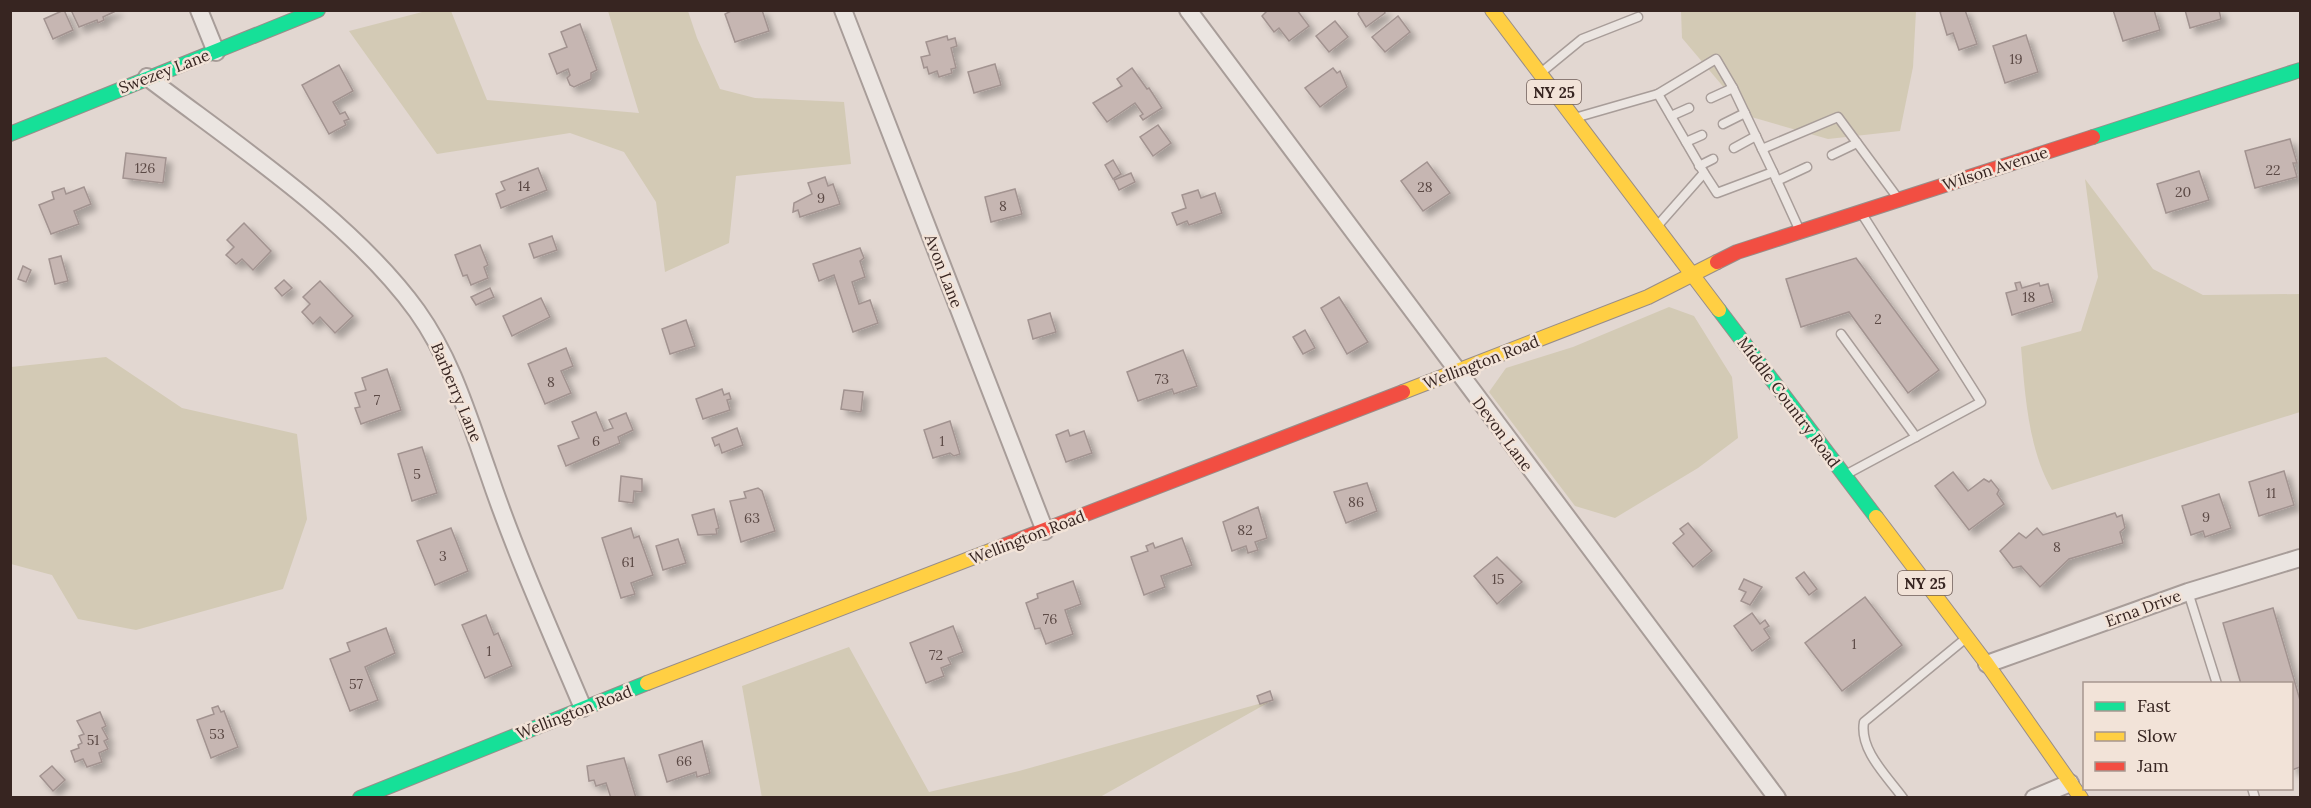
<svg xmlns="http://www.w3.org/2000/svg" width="2311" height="808" viewBox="0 0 2311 808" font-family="Lora,serif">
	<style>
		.green { fill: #d3cab5 }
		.building { fill: #c6b6b2; stroke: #a29390; stroke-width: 1.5; filter: url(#shadow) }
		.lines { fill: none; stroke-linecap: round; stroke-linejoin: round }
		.lane-casing { stroke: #a89d99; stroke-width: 11 }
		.street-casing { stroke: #a89d99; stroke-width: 20 }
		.fast-casing { stroke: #988d89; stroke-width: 16 }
		.slow-casing { stroke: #988d89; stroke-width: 16 }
		.jam-casing { stroke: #988d89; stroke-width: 16 }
		.lane { stroke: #ebe5e1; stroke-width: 8 }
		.street { stroke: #ebe5e1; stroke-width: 16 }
		.fast { stroke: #16e098; stroke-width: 14 }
		.slow { stroke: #ffcf43; stroke-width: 14 }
		.jam { stroke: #f24e42; stroke-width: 14 }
		.labels { text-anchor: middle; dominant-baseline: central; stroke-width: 5; stroke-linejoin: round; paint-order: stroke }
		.number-label { font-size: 14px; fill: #5b4945 }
		.shield { fill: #f2e3d8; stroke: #6f5e58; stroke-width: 1.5 }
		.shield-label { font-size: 15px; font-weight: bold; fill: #372521 }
		.street-label { font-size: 16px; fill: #372521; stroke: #f2e3d8 }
	</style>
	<defs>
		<filter id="shadow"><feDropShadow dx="5.5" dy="5.5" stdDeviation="3" flood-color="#0004"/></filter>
	</defs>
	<rect width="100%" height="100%" fill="#e2d7d1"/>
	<g class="green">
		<polygon points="426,11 451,11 487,100 639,113 608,11 688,11 697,38 720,89 755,98 844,102 851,164 736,176 729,243 665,272 656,202 624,152 570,133 437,154 349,31"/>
		<polygon points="1681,11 1916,11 1913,67 1900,131 1828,139 1748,116 1682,38"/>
		<path d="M2085 179 2153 269 2203 295 2300 294V412L2052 490C2028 448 2025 394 2021 347L2081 331 2098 277Z"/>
		<polygon points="1669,307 1694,316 1732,377 1738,438 1698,468 1615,518 1575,506 1489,392 1506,368 1573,347"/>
		<polygon points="106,357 182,408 297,434 307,519 283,589 136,630 78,619 52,575 11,564 11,367"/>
		<polygon points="849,647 929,792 1019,771 1273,700 1100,797 762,798 742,686"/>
	</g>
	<g class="building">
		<polygon points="64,10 73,30 53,39 44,19"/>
		<polygon points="71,10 118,10 103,17 104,20 98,23 97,20 79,27"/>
		<polygon points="762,10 769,31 735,42 725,14 733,10"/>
		<polygon points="1268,10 1297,10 1309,26 1289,41 1279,28 1274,32 1262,16"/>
		<polygon points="1360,10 1384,10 1385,13 1366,27 1358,14"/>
		<polygon points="1945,10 1965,10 1977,44 1959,50 1953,33 1947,35 1940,12"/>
		<polygon points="2113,10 2154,10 2160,30 2123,41"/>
		<polygon points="2185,10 2219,10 2221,19 2190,28"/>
		<polygon points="1398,16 1410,32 1385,52 1372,37"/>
		<polygon points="1335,21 1348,37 1329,52 1316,36"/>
		<polygon points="580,24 597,70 591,73 591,79 574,87 570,85 567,78 570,75 568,69 557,74 549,54 567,47 561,32"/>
		<polygon points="2026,35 2038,72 2005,83 1993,46"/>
		<polygon points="947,36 948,40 955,38 957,46 951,48 956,68 951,69 952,73 939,77 937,71 929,74 927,67 924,68 921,57 930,55 926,42"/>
		<polygon points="995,64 1001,85 974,93 968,72"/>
		<polygon points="339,65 353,91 333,102 340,114 345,112 349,119 344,121 346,125 329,134 302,85"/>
		<polygon points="1132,68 1147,89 1149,88 1162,108 1143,120 1140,116 1143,114 1135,103 1107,122 1093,103 1122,86 1117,79"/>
		<polygon points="1333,68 1337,73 1340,71 1347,87 1320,107 1305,88"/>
		<polygon points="1158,125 1171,143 1153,156 1140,137"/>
		<polygon points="2290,139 2297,163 2293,163 2297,177 2255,188 2245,151"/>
		<polygon points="126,153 166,158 163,183 123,178"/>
		<polygon points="1113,160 1121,174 1113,179 1105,165"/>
		<polygon points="1427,162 1450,193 1423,211 1401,181"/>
		<polygon points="538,168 547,190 501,208 496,194 505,190 501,182"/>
		<polygon points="2199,171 2209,200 2166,213 2157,184"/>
		<polygon points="1131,173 1135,182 1119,190 1114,180"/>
		<polygon points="825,177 828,186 833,184 840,204 800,217 798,210 793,212 794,203 812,194 808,183"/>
		<polygon points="84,187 91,204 74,211 79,224 51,234 39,205 54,199 52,192 64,188 66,194"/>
		<polygon points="1015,189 1022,214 991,222 985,197"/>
		<polygon points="1198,190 1201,198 1215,193 1222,213 1189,225 1187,221 1177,225 1172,213 1186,208 1182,195"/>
		<polygon points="244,223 271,251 253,270 242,259 236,264 226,255 234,247 227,240"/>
		<polygon points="552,236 557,250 534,258 529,244"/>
		<polygon points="480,245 488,265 484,267 488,278 471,285 467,275 463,276 455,255"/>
		<polygon points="860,248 864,258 860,261 865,277 852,282 859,304 870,300 878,323 853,332 834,275 819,281 813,264"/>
		<polygon points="61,256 68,281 55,284 49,259"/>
		<polygon points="1856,258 1939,370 1908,393 1849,312 1801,327 1786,279"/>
		<polygon points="23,266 31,270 26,282 18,279"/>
		<polygon points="284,280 292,288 282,296 275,288"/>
		<polygon points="320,281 353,316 335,333 320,317 313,324 302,312 310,304 303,297"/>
		<polygon points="2020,282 2022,288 2039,283 2040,286 2048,284 2053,302 2012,315 2006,293 2017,290 2015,283"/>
		<polygon points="490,288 494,297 476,305 471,297"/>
		<polygon points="1339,297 1368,342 1347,354 1321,308"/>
		<polygon points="541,298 550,317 512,336 503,316"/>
		<polygon points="1050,313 1056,332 1033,339 1028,320"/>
		<polygon points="686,320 695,346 670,354 662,329"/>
		<polygon points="1305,330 1315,348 1303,354 1293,337"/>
		<polygon points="566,348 573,366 561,371 571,393 545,404 528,364"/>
		<polygon points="1183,350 1197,386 1174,394 1172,389 1138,401 1127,372"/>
		<polygon points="387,369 401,410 361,424 355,408 360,407 355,393 366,390 362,378"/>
		<polygon points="722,389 724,395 729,393 731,399 727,400 730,410 703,419 696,399"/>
		<polygon points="844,390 863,392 861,412 841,409"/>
		<polygon points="596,412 604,431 613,428 609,420 626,413 633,430 618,437 620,443 566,466 558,446 579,438 572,422"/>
		<polygon points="950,421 960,454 954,456 950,453 933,458 924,430"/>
		<polygon points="737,428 743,445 722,453 719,444 715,446 712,438"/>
		<polygon points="1068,430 1070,436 1084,431 1092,453 1066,462 1056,435"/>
		<polygon points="422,447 437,493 412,501 398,454"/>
		<polygon points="2284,471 2294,505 2259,516 2249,482"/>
		<polygon points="1953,472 1968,491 1984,479 1989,482 1991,480 1999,490 1997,494 2004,504 1969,530 1935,486"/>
		<polygon points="621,476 642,479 642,492 634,491 633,503 619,501"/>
		<polygon points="1367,483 1377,511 1346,523 1334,492"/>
		<polygon points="758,488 762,491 775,531 741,542 730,501 746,498 744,492"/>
		<polygon points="2219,494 2231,528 2205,537 2203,531 2191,535 2182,506"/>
		<polygon points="1258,507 1267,538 1255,542 1258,550 1248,553 1246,546 1232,551 1223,522"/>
		<polygon points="714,509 719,528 716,529 717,534 698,535 692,515"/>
		<polygon points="2115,513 2117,517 2122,515 2125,528 2120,532 2123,543 2069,559 2040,587 2021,566 2013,568 2000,551 2019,533 2026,538 2037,528 2043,535"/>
		<polygon points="1688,523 1712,551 1693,567 1673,543 1684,534 1680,529"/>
		<polygon points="451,528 468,571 435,585 417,541"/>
		<polygon points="631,528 634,538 639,536 653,575 631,583 635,594 621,598 602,538"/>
		<polygon points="1182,538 1192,565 1161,576 1165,587 1144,595 1131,557 1148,551 1146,546 1153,543 1155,548"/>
		<polygon points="678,539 686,563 663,570 656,546"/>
		<polygon points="1497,557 1522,582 1497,604 1474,576"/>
		<polygon points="1804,572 1817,589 1809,595 1796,578"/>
		<polygon points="1744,579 1762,587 1750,605 1741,601 1746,592 1739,589"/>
		<polygon points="1073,581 1081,604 1065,610 1073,634 1046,644 1040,628 1035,629 1026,603 1038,598 1037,594"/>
		<polygon points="1865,597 1902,645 1842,691 1805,643"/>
		<polygon points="2273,608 2300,700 2300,767 2292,770 2292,684 2241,684 2223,623"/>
		<polygon points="1752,613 1760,624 1765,620 1769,626 1764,629 1770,638 1752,651 1734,626"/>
		<polygon points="486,615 494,635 498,633 512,666 485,678 462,625"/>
		<polygon points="953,626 963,652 948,658 951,664 941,668 944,676 926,683 910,643"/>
		<polygon points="386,628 395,653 365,667 378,700 350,711 330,659 350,651 347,643"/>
		<polygon points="1270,691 1273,700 1260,704 1257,696"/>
		<polygon points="218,706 221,712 224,711 238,747 211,758 197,720 214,714 212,708"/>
		<polygon points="100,712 106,726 102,728 108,739 104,741 108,749 99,753 102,762 87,767 83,759 75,762 71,751 79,748 78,745 82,743 79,736 84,734 77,721"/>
		<polygon points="702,741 710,773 697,777 696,772 667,782 659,755"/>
		<polygon points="624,758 636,798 611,798 606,783 596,786 594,780 589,781 587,766"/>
		<polygon points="52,766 65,780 53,791 40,776"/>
	</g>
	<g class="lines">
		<defs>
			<g id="lane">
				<polyline points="1543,71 1582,39 1638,17"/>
				<polyline points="1658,94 1716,59 1733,88 1773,172 1717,193 1704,173"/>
				<polyline points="1711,98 1733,88"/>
				<polyline points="1671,116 1689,108"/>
				<polyline points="1578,117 1658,94 1704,173 1659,224"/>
				<polyline points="1723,124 1745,113"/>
				<polyline points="1686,142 1702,135"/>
				<polyline points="1734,148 1756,136"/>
				<polyline points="1762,149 1838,117 1897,197"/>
				<polyline points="1832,155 1857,143"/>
				<polyline points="1699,166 1713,159"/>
				<polyline points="1773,172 1799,229"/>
				<polyline points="1777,181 1807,167"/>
				<polyline points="1841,334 1916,437"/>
				<polyline points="1847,474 1981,402 1862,214"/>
				<polyline points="2188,592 2217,684"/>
				<polyline points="2252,788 2255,798"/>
				<path d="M1903 798C1887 776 1859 750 1864 722L1965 639"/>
			</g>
			<g id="street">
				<polyline points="199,10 216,52"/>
				<polyline points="843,10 1045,531"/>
				<polyline points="1188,10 1777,798"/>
				<path d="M147 77C235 144 352 221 417 311 452 360 468 416 488 472 515 552 550 630 583 708"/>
				<polyline points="1987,664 2188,592 2300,558"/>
				<polyline points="2034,798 2070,783"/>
			</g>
			<g id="fast">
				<polyline points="10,134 318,10"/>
				<polyline points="2093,137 2300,70"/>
				<polyline points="1719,310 1876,517"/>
				<polyline points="360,798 647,683"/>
			</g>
			<g id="slow">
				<polyline points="1492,10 1719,310"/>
				<polyline points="1403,392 1648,297 1717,262"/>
				<polyline points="1876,517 1987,664 2081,798"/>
				<polyline points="647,683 995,549"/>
			</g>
			<g id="jam">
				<polyline points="1717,262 1737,252 2093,137"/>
				<polyline points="995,549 1403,392"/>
			</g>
		</defs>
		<use href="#lane" class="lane-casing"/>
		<use href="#street" class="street-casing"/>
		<use href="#fast" class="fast-casing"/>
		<use href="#slow" class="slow-casing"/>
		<use href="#jam" class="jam-casing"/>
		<use href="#lane" class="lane"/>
		<use href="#street" class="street"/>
		<use href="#fast" class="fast"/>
		<use href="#slow" class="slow"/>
		<use href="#jam" class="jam"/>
	</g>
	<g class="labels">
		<g class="number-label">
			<text x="2016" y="59">19</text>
			<text x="145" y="168">126</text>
			<text x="2273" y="170">22</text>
			<text x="524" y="186">14</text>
			<text x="1425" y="187">28</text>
			<text x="2183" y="192">20</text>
			<text x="821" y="198">9</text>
			<text x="1003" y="206">8</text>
			<text x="2029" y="297">18</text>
			<text x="1878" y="319">2</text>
			<text x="1162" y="379">73</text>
			<text x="551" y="382">8</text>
			<text x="377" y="400">7</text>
			<text x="596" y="441">6</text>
			<text x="942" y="441">1</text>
			<text x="417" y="474">5</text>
			<text x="2271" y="493">11</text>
			<text x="1356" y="502">86</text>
			<text x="2206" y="517">9</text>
			<text x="752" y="518">63</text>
			<text x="1245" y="530">82</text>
			<text x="2057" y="547">8</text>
			<text x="443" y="556">3</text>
			<text x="628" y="562">61</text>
			<text x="1498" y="579">15</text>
			<text x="1050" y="619">76</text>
			<text x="1854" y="644">1</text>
			<text x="489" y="651">1</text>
			<text x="936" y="655">72</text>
			<text x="356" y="684">57</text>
			<text x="217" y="734">53</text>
			<text x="93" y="740">51</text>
			<text x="684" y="761">66</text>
		</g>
		<g class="shield">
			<rect x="1527" y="80" width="54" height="24" rx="4.5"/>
			<rect x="1898" y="571" width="54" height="24" rx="4.5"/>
		</g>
		<g class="shield-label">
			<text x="1554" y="92">NY 25</text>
			<text x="1925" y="583">NY 25</text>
		</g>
		<g class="street-label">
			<text transform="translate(164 71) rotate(-21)">Swezey Lane</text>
			<text transform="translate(1995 168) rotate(-18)">Wilson Avenue</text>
			<text transform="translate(944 271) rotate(69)">Avon Lane</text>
			<text transform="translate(1481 362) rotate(-21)">Wellington Road</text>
			<text transform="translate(457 392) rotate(67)">Barberry Lane</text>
			<text transform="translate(1789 402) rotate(53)">Middle Country Road</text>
			<text transform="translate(1503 434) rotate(53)">Devon Lane</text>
			<text transform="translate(1027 537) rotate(-21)">Wellington Road</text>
			<text transform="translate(2143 608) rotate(-20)">Erna Drive</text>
			<text transform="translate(574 712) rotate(-21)">Wellington Road</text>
		</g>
	</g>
	<rect width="2311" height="808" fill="none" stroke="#372521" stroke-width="24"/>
	<rect x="2083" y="682" width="210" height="108" fill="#f2e3d8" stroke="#a7978f" stroke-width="1.5"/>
	<rect x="2095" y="702" width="30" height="9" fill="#16e098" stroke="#a7978f" stroke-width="1.5"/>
	<text x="2137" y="712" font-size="18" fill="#372521">Fast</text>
	<rect x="2095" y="732" width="30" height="9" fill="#ffcf43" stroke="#a7978f" stroke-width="1.5"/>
	<text x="2137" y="742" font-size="18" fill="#372521">Slow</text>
	<rect x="2095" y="762" width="30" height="9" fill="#f24e42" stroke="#a7978f" stroke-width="1.5"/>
	<text x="2137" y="772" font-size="18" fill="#372521">Jam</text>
</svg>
